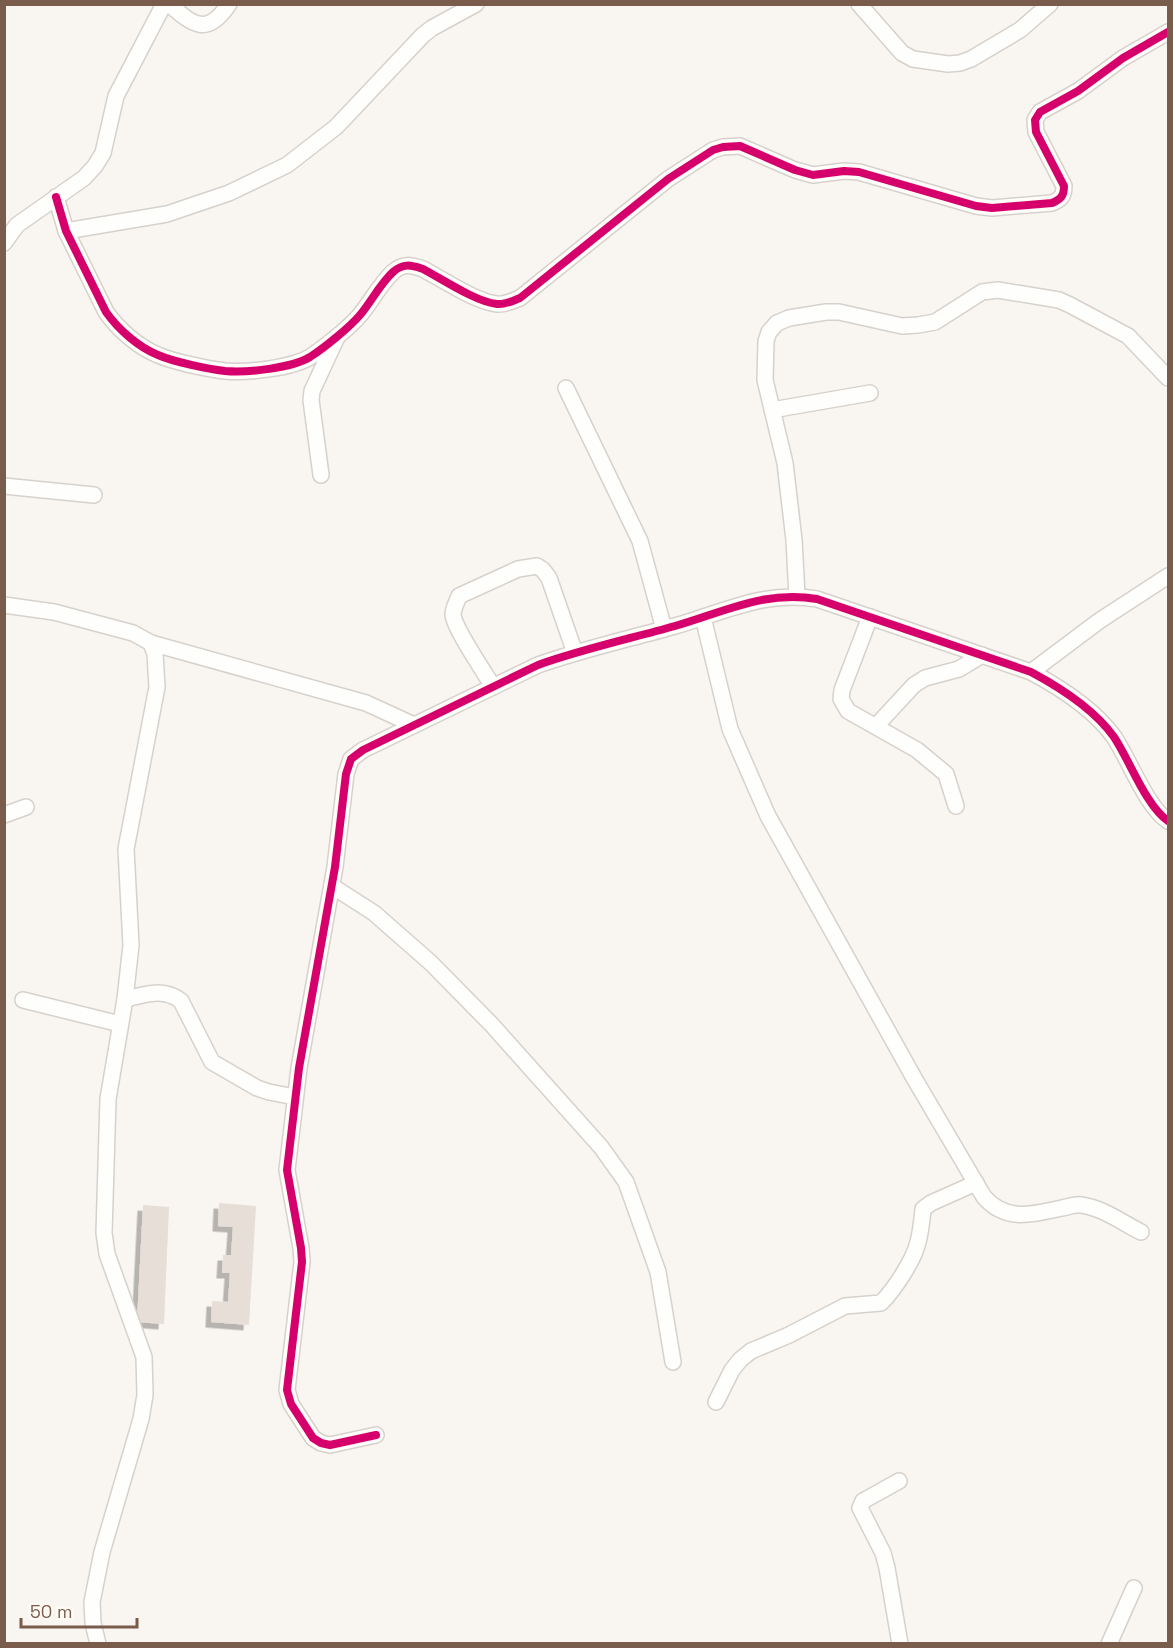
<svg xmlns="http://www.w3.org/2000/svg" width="1173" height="1648" viewBox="0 0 1173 1648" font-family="'Space Grotesk',sans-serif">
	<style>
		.building { fill: #e6ded7; filter: url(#shadow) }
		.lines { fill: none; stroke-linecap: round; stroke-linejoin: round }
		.minor-casing { stroke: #d7d1cb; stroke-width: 18 }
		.minor { stroke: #fefefd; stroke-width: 15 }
		.cycleway-casing { stroke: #fffaf3; stroke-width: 11 }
		.cycleway { stroke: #d6006c; stroke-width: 8 }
	</style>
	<defs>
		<filter id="shadow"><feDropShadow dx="-5.5" dy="5.5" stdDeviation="0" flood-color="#0004"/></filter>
	</defs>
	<rect width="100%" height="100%" fill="#f9f5f0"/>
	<g class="building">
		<polygon points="219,1203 256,1206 249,1325 211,1322 212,1301 228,1302 230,1273 222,1273 223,1255 231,1255 233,1227 218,1226"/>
		<polygon points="143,1205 169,1207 164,1324 137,1322"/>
	</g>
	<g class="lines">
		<defs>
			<g id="minor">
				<path d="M169 4C193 25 207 37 229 4"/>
				<polyline points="859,4 902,53 913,59 948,64 960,63 971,59 1020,30 1050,4"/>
				<path d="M56 197 66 231 106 312C118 329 138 347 158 355 174 362 208 369 225 371 247 373 292 368 310 357 324 348 350 327 360 315 371 302 380 284 393 272 403 263 411 265 423 269 442 279 476 302 497 304 505 305 512 301 520 298L668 179 713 150 723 147 740 146 795 170 813 175 844 171 859 172 976 206 992 208 1052 203C1061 199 1064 196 1064 186L1036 132 1035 120 1040 112 1078 91 1123 58 1168 32"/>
				<polyline points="66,231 167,214 229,193 287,165 336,127 423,35 432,28 476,4"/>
				<polyline points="4,243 17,225 84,178 95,166 103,153 116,96 164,4"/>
				<polyline points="566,388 640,541 664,629"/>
				<polyline points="772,410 870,393"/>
				<polyline points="321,475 311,400 312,391 337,337"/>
				<polyline points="4,486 94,495"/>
				<polyline points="797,596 794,540 785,463 765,380 766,341 769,332 777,323 789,318 826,312 839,312 902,326 918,325 935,322 982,292 998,290 1059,300 1070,305 1128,336 1168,378"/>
				<polyline points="4,605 54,612 133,633 151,643 155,654 157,687 126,849 131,945 125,999 108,1099 104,1233 107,1254 144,1357 145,1395 141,1419 102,1552 92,1602 93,1623 98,1644"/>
				<path d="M703 617 730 729 768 816 914 1078 984 1197C1007 1223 1033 1214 1062 1208 1068 1207 1075 1204 1081 1205 1101 1207 1123 1223 1141 1232"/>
				<polyline points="870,617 842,690 841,699 848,711 917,750 946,774 956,806"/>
				<polyline points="151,643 366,703 414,725"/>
				<polyline points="1031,672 1099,621 1168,576"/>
				<path d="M493 687C484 671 455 630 453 615 453 608 457 602 459 596L518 569 537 566 543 570 549 578 575 653"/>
				<polyline points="876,726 914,685 925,678 959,669 982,655"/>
				<polyline points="4,815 26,807"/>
				<polyline points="332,886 374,913 431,963 492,1025 601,1147 626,1182 658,1272 673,1362"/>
				<path d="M125 999C145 995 163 987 181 1001L212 1062 257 1088 269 1092 295 1097"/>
				<polyline points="23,1000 120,1024"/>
				<path d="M716 1402 732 1370 740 1360 751 1351 789 1335 845 1306 881 1303C894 1290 914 1260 918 1242 921 1231 922 1220 923 1209L931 1203 976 1183"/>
				<path d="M376 1435 330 1445 321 1443 313 1438 291 1404 287 1390 302 1262 301 1248 287 1170 299 1068 335 867 346 774 351 759 363 750 538 665C583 649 629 639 675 626 724 612 765 590 817 599L1031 672C1061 688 1094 709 1114 737 1130 761 1146 806 1168 821"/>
				<polyline points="899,1481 863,1501 860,1508 883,1553 887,1568 900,1644"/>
				<polyline points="1109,1644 1134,1588"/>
			</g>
		</defs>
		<use href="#minor" class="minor-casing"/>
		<use href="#minor" class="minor"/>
		<defs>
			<g id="cycleway">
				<path d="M56 197 66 231 106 312C118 329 138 347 158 355 174 362 208 369 225 371 247 373 292 368 310 357 324 348 350 327 360 315 371 302 380 284 393 272 403 263 411 265 423 269 442 279 476 302 497 304 505 305 512 301 520 298L668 179 713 150 723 147 740 146 795 170 813 175 844 171 859 172 976 206 992 208 1052 203C1061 199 1064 196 1064 186L1036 132 1035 120 1040 112 1078 91 1123 58 1168 32"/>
				<path d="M376 1435 330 1445 321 1443 313 1438 291 1404 287 1390 302 1262 301 1248 287 1170 299 1068 335 867 346 774 351 759 363 750 538 665C583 649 629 639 675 626 724 612 765 590 817 599L1031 672C1061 688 1094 709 1114 737 1130 761 1146 806 1168 821"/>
			</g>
		</defs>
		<use href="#cycleway" class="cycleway-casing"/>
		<use href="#cycleway" class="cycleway"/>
	</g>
	<rect width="1173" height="1648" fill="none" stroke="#7a5c4d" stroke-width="12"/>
	<path d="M21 1618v9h116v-9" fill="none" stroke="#7a5c4d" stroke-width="3"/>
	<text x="30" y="1618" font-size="18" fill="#7a5c4d" stroke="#fffaf3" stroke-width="4.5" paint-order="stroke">50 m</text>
</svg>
